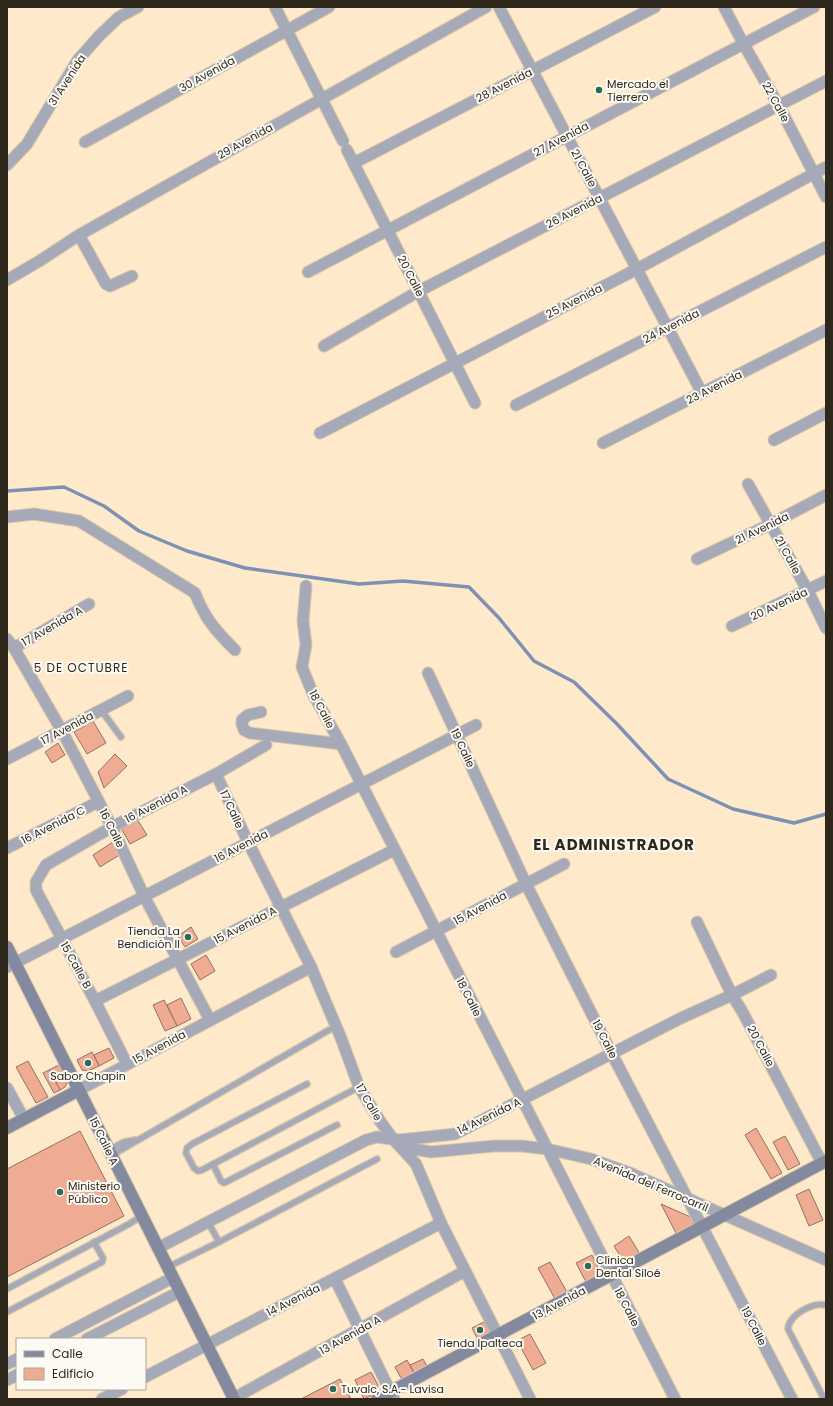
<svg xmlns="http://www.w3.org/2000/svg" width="833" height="1406" viewBox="0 0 833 1406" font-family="Poppins,sans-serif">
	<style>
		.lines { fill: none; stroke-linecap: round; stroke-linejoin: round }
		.stream { stroke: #7e91b5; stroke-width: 3.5 }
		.building { fill: #efac93; stroke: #937165 }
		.lane-casing { stroke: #d9c7aa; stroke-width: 8 }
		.street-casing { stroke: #d9c7aa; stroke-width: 13 }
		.secondary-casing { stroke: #d9c7aa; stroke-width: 14 }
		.lane { stroke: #a6aab8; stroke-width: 5.5 }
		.street { stroke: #a6aab8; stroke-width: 11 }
		.secondary { stroke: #83899e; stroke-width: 12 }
		.poi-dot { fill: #296b5a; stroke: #fdfaf3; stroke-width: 1.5 }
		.labels { text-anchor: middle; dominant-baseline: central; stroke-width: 4; stroke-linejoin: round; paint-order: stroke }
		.street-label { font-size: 11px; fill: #2e271b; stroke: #fdfaf3 }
		.poi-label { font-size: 11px; fill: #2e271b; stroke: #fdfaf3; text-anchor: start }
		.neighbourhood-label { font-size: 12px; letter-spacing: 1px; fill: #2e271b; stroke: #fdfaf3 }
		.district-label { font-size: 15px; font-weight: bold; letter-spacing: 1px; fill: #2e271b; stroke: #fdfaf3 }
	</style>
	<rect width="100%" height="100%" fill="#feeaca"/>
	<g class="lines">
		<polyline class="stream" points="7,491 64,487 104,506 139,531 187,551 245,568 359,584 403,581 469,587 499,618 534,661 574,682 617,724 668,779 733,809 794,823 826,814"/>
	</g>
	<g class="building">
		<polygon points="93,721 106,743 87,754 74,732"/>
		<polygon points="58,743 65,755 52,763 45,752"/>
		<polygon points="115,754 127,766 104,788 98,772"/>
		<polygon points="137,819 147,835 130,844 121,828"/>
		<polygon points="113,842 121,854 100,867 93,855"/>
		<polygon points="191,927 198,939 185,947 178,936"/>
		<polygon points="206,955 215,971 200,980 191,964"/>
		<polygon points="181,998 191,1019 177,1026 167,1005"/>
		<polygon points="164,1000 177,1026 165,1031 153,1005"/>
		<polygon points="109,1048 114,1058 99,1066 94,1055"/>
		<polygon points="92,1052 99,1066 88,1071 82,1070 77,1060"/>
		<polygon points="28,1061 48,1097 36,1103 16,1067"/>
		<polygon points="59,1065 68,1081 65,1087 60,1090 49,1070"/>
		<polygon points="49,1070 60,1090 54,1093 43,1073"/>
		<polygon points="756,1128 782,1173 771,1179 745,1135"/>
		<polygon points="80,1131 124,1216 7,1277 7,1169"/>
		<polygon points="785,1136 800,1164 788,1170 773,1142"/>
		<polygon points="809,1189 823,1220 809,1226 796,1195"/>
		<polygon points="661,1204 695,1219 691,1228 677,1235"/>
		<polygon points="629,1236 640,1254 629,1261 622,1259 614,1246"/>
		<polygon points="592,1255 599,1269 595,1277 586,1282 576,1263"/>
		<polygon points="550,1262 567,1292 555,1299 538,1268"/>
		<polygon points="484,1322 489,1331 487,1336 478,1340 472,1328"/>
		<polygon points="530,1334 546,1363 533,1370 519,1344 522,1338"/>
		<polygon points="423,1359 428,1368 415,1375 410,1365"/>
		<polygon points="407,1360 415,1375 406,1379 401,1378 395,1367"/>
		<polygon points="371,1372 378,1385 377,1393 364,1399 355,1380"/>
		<polygon points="340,1379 351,1399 301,1399"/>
	</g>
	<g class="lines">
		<defs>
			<g id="lane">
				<polyline points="101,710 121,737"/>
				<polyline points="307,1084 192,1144 187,1148 186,1153 194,1168 198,1171 202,1170 359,1087"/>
				<polyline points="109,1150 124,1142 135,1140"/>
				<polyline points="112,1155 329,1030"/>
				<polyline points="213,1164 221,1181 224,1183 337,1125"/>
				<polyline points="208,1222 219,1242 377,1159"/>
				<polyline points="168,1267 219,1242"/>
				<polyline points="7,1289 129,1224 142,1216"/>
				<polyline points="7,1312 102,1262 103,1258 94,1242"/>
				<path d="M824 1399 788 1329C789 1315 812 1302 826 1305"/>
			</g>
			<g id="street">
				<polyline points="275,7 343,141"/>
				<polyline points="499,7 702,393"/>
				<polyline points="724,7 743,43 779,106 826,197"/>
				<polyline points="85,142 329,7"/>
				<polyline points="347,150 475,403"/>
				<polyline points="354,163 655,7"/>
				<polyline points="7,165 27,144 77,61 99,36 119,17 138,7"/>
				<polyline points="79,235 106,284 110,286 132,276"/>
				<polyline points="308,272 814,7"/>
				<polyline points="7,280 41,260 79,235 486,7"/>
				<polyline points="324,346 419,291 826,81"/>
				<polyline points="516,405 826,247"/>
				<polyline points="320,433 637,269 826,167"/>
				<polyline points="774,440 826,413"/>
				<polyline points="603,443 826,330"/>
				<polyline points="748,484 808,591 826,628"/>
				<path d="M7 517 34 514 79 521 195 593C205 619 216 631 235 650"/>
				<polyline points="697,559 771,524 826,495"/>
				<polyline points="306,586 303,621 306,645 302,667 313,694 341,744 675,1399"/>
				<polyline points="732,626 826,581"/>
				<polyline points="7,639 14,648 62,731 112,827 144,896 210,1020"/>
				<polyline points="14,648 89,604"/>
				<polyline points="428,673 526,884 612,1054 792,1399"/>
				<polyline points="261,712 248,715 242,720 242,724 244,730 250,733 341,744"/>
				<polyline points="7,759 128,696"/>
				<polyline points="216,774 248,842 311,967 341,1038 359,1087 380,1121 394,1140 416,1164 441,1223 530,1399"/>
				<polyline points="7,848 98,802"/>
				<polyline points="697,922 732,995 742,1011 822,1163"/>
				<polyline points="396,952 564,864"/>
				<polyline points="7,967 476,725"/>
				<polyline points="95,1001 394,850"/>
				<polyline points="127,1064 95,1001 36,890 36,882 46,865 112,827 216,774 266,745"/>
				<polyline points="7,1088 24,1119"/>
				<polyline points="79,1090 311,967"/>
				<polyline points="399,1140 414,1149 431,1152 494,1146 522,1146 547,1149 591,1159 630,1173 826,1260"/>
				<polyline points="158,1248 366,1140 377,1137 399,1140 455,1134 679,1019 732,995 771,975"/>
				<polyline points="335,1279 394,1399"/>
				<polyline points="55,1339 172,1278"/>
				<polyline points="87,1339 179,1292"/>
				<polyline points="7,1364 17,1359"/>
				<polyline points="145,1377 441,1223"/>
				<polyline points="7,1380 17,1375"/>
				<polyline points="234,1398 465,1271"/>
				<polyline points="102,1399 122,1389"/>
			</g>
			<g id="secondary">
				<polyline points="7,947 234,1399"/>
				<polyline points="7,1128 79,1090"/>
				<polyline points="377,1399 826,1161"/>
			</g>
		</defs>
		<use href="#lane" class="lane-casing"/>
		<use href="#street" class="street-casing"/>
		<use href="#secondary" class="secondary-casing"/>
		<use href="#lane" class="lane"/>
		<use href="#street" class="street"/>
		<use href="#secondary" class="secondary"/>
	</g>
	<g class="poi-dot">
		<circle cx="599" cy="90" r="4"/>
		<circle cx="188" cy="937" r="4"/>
		<circle cx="88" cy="1063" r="4"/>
		<circle cx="60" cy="1192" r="4"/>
		<circle cx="588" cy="1266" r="4"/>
		<circle cx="480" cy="1330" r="4"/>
		<circle cx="333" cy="1389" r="4"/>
	</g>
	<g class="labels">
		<g class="street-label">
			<text transform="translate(207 74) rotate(-29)">30 Avenida</text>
			<text transform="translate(67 80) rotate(-57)">31 Avenida</text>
			<text transform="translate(504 85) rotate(-27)">28 Avenida</text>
			<text transform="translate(776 102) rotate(61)">22 Calle</text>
			<text transform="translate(561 139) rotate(-28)">27 Avenida</text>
			<text transform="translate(245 141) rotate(-29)">29 Avenida</text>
			<text transform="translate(584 168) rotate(62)">21 Calle</text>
			<text transform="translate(574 211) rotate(-27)">26 Avenida</text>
			<text transform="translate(411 276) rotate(63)">20 Calle</text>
			<text transform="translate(574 301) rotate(-27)">25 Avenida</text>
			<text transform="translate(671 326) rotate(-27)">24 Avenida</text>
			<text transform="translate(714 387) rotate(-27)">23 Avenida</text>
			<text transform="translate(762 528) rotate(-26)">21 Avenida</text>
			<text transform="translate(788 555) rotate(61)">21 Calle</text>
			<text transform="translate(779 604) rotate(-25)">20 Avenida</text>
			<text transform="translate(52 626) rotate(-30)">17 Avenida A</text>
			<text transform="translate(322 709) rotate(62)">18 Calle</text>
			<text transform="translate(67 728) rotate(-28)">17 Avenida</text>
			<text transform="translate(463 748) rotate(65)">19 Calle</text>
			<text transform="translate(156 804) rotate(-27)">16 Avenida A</text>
			<text transform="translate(232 809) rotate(65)">17 Calle</text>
			<text transform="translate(53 825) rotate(-27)">16 Avenida C</text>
			<text transform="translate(112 828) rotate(63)">16 Calle</text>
			<text transform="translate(241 846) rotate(-27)">16 Avenida</text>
			<text transform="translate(480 908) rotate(-28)">15 Avenida</text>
			<text transform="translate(245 925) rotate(-27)">15 Avenida A</text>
			<text transform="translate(76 965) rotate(61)">15 Calle B</text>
			<text transform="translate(469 997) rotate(63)">18 Calle</text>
			<text transform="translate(605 1039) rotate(63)">19 Calle</text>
			<text transform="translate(761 1046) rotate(62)">20 Calle</text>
			<text transform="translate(159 1047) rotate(-28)">15 Avenida</text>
			<text transform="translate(369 1102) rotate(60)">17 Calle</text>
			<text transform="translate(489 1116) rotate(-26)">14 Avenida A</text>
			<text transform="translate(104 1141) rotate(64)">15 Calle A</text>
			<text transform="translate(651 1184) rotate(23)">Avenida del Ferrocarril</text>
			<text transform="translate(293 1300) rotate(-27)">14 Avenida</text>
			<text transform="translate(559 1303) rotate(-28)">13 Avenida</text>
			<text transform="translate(627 1307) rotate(63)">18 Calle</text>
			<text transform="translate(754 1326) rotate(63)">19 Calle</text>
			<text transform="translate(350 1335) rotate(-29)">13 Avenida A</text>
		</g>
		<g class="poi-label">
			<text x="607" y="84">Mercado el<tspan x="607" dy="13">Tierrero</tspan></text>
			<text x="180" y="931" text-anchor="end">Tienda La<tspan x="180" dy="13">Bendición II</tspan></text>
			<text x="88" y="1076" text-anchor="middle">Sabor Chapin</text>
			<text x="68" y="1186">Ministerio<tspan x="68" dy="13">Público</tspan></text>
			<text x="596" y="1260">Clínica<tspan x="596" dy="13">Dental Siloé</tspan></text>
			<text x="480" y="1343" text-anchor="middle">Tienda Ipalteca</text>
			<text x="341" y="1389">Tuvalc, S.A.- Lavisa</text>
		</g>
		<g class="neighbourhood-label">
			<text x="81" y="667">5 DE OCTUBRE</text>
		</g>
		<g class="district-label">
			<text x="614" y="844">EL ADMINISTRADOR</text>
		</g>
	</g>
	<rect width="833" height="1406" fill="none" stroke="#2e271b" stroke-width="16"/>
	<rect x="16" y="1338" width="130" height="52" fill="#fdfaf3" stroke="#aaa69d"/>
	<rect x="24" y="1351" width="20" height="6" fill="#83899e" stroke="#aaa69d"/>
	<text x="52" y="1358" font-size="12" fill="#2e271b">Calle</text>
	<rect x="24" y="1368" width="20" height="12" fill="#efac93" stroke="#aaa69d"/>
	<text x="52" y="1378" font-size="12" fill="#2e271b">Edificio</text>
</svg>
